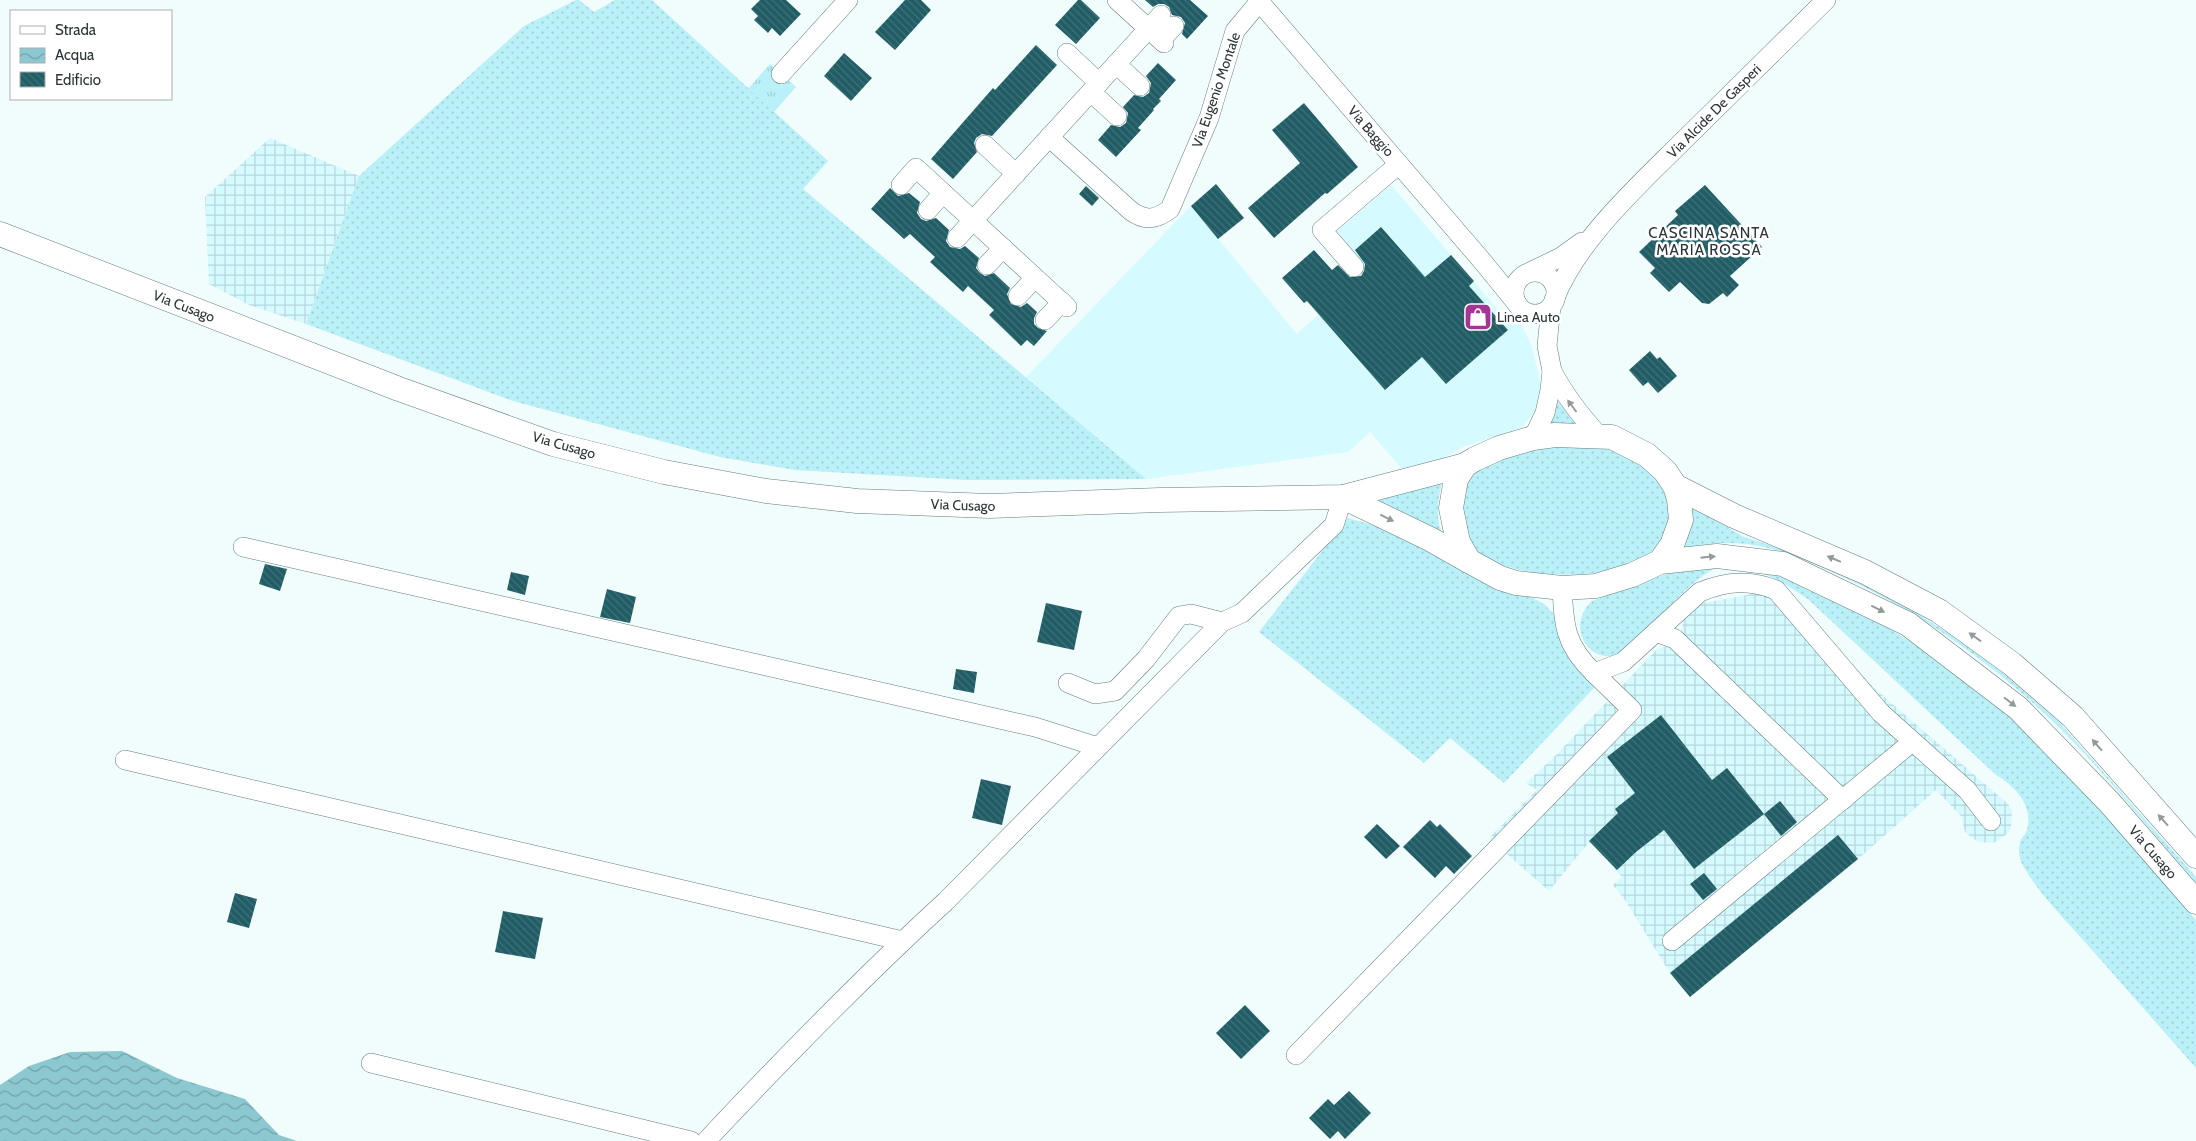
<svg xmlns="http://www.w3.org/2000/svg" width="2196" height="1141" viewBox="0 0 2196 1141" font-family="Cabin,sans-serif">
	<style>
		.built { fill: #d5faff }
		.industrial { fill: url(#industrial-grid) }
		.grass { fill: url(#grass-dots) }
		.park { fill: url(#park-tufts) }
		.water { fill: url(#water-waves) }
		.building { fill: url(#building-back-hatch) }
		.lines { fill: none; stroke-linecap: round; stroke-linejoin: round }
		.minor-casing { stroke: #637c7f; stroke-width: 20 }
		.major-casing { stroke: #637c7f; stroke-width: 25 }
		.minor { stroke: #fff; stroke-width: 19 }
		.major { stroke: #fff; stroke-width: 24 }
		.oneway { fill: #949a9a }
		.labels { text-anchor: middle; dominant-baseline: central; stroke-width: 5; stroke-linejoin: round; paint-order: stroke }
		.street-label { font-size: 14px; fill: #2a3436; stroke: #fff }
		.poi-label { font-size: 14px; fill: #2a3436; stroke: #fff; text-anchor: start }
		.neighbourhood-label { font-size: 15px; letter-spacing: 1px; fill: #2a3436; stroke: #fff }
	</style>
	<defs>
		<pattern id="industrial-grid" width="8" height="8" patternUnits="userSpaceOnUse" patternTransform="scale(1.25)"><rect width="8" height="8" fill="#d5faff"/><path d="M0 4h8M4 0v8" fill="none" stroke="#b7d7db"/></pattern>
		<pattern id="grass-dots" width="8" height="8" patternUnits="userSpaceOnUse" patternTransform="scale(1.25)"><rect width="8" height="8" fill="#baf0f7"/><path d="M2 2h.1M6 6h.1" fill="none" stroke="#a0ced4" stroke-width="1.8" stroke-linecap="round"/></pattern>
		<pattern id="park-tufts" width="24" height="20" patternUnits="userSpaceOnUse" patternTransform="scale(1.25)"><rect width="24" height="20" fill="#baf0f7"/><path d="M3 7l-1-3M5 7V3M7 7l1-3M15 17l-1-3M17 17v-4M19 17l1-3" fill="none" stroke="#a0ced4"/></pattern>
		<pattern id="water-waves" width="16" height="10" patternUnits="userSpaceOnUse" patternTransform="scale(1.25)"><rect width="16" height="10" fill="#8bc8cf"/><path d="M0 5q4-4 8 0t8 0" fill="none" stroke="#72a3a9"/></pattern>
		<pattern id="building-back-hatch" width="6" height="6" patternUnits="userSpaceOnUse" patternTransform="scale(1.25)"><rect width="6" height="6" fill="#205d65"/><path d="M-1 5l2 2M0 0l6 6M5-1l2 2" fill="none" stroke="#407178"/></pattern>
	</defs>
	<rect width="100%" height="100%" fill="#f1fcfd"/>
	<polygon class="built" points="1391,185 1511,325 1518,319 1531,344 1541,384 1538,408 1521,428 1465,446 1425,468 1403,470 1370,432 1348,452 1146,479 1026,377 1191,206 1297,334 1367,271 1335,233"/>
	<g class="industrial">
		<polygon points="270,138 359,176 306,324 249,305 209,284 205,197"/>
		<polygon points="1774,579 1874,688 2008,804 2012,811 2011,827 2007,834 1994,843 1978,842 1965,832 1961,816 1936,790 1858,859 1670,973 1625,900 1613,885 1622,877 1590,841 1549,891 1489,838 1537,790 1526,783 1556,755 1657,649 1670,645 1681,634 1683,621 1703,603 1759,593"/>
	</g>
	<g class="grass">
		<polygon points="576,0 579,0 594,12 615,0 652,0 828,161 803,189 1146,479 966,480 795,470 720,457 513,401 306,324 359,176 524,26"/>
		<polygon points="1558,401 1575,423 1574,425 1547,426"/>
		<path d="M1555 446C1572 447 1592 444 1608 449 1638 457 1668 482 1669 514 1671 584 1537 584 1493 561 1488 559 1481 556 1477 552 1466 538 1462 515 1464 498 1466 489 1467 480 1473 474 1490 458 1533 450 1555 446Z"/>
		<path d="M1442 482C1438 499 1435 516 1442 534L1367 498Z"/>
		<path d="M1691 506 1744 537 1798 554 1873 587 1952 635 1998 669 2059 722 2196 877V883C2147 827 2100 765 2045 714 1985 658 1917 611 1843 577 1787 551 1745 533 1683 549Z"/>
		<polygon points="1348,518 1376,526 1519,595 1531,597 1544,604 1553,613 1559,629 1594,688 1504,783 1450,738 1424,763 1259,632"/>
		<path d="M1703 564 1772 571 1887 627 1941 661 1999 706 2029 735 2118 830 2196 920V1068C2159 1026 2122 984 2085 942 2065 919 2041 896 2025 869 2019 861 2017 850 2021 840 2022 837 2026 834 2027 830 2034 806 2015 786 1996 775L1809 600C1781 581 1768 571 1733 569 1729 569 1722 567 1718 568 1700 572 1668 608 1654 622 1644 632 1634 647 1621 653 1591 668 1564 627 1592 601L1677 570Z"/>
	</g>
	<polygon class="park" points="770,64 796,87 774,112 748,89"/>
	<polygon class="water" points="122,1051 177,1078 245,1099 279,1135 297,1141 0,1141 0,1085 29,1066 70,1052"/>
	<g class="building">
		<polygon points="760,0 786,0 801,14 780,36 772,28 768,33 754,20 758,16 751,9"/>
		<polygon points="905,0 921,0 931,10 895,50 875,32"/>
		<polygon points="1078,0 1081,0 1100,18 1076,44 1055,25"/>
		<polygon points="1145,0 1190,0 1208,16 1187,39 1182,34 1185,23 1181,17 1172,15 1169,7 1164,4 1158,4 1153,7"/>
		<polygon points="1036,45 1057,65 992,136 982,134 976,138 974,143 977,152 953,179 931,159 993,88 995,90"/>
		<polygon points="844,53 872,78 851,101 824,76"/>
		<polygon points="1158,63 1176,80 1159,99 1161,101 1153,109 1154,110 1138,128 1141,130 1116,157 1098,140 1111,125 1120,127 1126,123 1128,113 1123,107 1134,95 1143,97 1149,93 1151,83 1146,76"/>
		<polygon points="1304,103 1358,167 1327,194 1325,193 1274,238 1248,208 1300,163 1272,130"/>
		<polygon points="1216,184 1244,218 1218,239 1191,206"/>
		<polygon points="1705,185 1762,247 1730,276 1739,285 1727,297 1723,293 1709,304 1702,303 1680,282 1669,292 1650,273 1655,268 1639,252 1678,215 1675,211"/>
		<polygon points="1086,186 1099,198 1092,206 1079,194"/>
		<polygon points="890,188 898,196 909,193 920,202 917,213 921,219 926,221 936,218 949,230 946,241 950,247 960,249 965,246 979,258 976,268 980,273 985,276 994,273 1010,288 1007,294 1011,304 1021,307 1027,303 1037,312 1034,318 1034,324 1038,328 1047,331 1034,346 1027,340 1021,346 989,315 994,310 968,286 963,292 930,262 935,257 910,234 904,239 871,209"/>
		<polygon points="1381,227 1425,277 1451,255 1474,281 1469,286 1508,330 1446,384 1422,357 1385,390 1307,301 1304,303 1282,278 1314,250 1332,270 1338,265 1350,277 1361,276 1364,271 1365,264 1355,250"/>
		<polygon points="1650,351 1657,359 1660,357 1677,376 1658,393 1648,382 1643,386 1629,370"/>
		<polygon points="265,564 287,569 280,591 259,584"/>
		<polygon points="511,572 529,576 525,595 507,590"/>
		<polygon points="607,589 636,597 630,623 600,617"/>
		<polygon points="1046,603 1082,611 1074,650 1037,642"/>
		<polygon points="956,669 977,672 974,693 953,689"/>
		<polygon points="1661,715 1712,780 1727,768 1764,814 1694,869 1664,830 1636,852 1617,870 1589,841 1618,813 1615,809 1635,793 1607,757"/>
		<polygon points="981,779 1011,786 1002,825 972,818"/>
		<polygon points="1780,801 1797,822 1781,836 1764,814"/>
		<polygon points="1430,820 1437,827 1440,824 1472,856 1454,874 1446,866 1435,878 1403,847"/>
		<polygon points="1377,824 1400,846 1386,859 1364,837"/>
		<polygon points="1838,835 1858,859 1690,997 1670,973"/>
		<polygon points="1704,873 1717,889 1703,900 1690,884"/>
		<polygon points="235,893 257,899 249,928 227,922"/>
		<polygon points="503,911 543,918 535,959 495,952"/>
		<polygon points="1245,1005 1270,1031 1241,1059 1216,1033"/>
		<polygon points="1349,1091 1371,1113 1345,1139 1338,1131 1330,1139 1309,1118 1328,1099 1334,1105"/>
	</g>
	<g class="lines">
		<defs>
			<g id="minor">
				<polyline points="1117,0 1164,43"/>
				<polyline points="1258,0 1483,262 1518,305"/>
				<polyline points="1161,40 1174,26"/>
				<polyline points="1067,53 1099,83"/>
				<polyline points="1116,64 1140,86"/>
				<polyline points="781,74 848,0"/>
				<polyline points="1091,92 1117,116"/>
				<path d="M1049 137 1131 211C1145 221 1156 220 1170 209L1209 118 1235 31 1260 1"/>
				<polyline points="985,145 1016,174"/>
				<polyline points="901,185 916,168 1067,307"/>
				<polyline points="928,210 943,193"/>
				<polyline points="957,238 1161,15"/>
				<polyline points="987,265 1003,248"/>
				<polyline points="1354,267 1322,230 1399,164"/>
				<polyline points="1530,272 1561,257 1582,242"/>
				<circle cx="1535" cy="293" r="21"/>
				<polyline points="1018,296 1035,278"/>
				<path d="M1554 300C1578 239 1639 185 1685 139 1732 93 1779 46 1826 0"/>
				<polyline points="1045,320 1062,302"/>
				<path d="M1552 371C1565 396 1580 415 1599 436"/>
				<polyline points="1533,438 1545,413 1550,390 1552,371 1547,346 1551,306"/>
				<polyline points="243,547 1035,727 1098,747"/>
				<path d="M1562 588C1564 626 1565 645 1594 673L1623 662 1700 592C1726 581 1750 579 1776 590L1881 713 1967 790 1991 821"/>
				<polyline points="1656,632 1675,639 1843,800"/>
				<polyline points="1068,683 1095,694 1115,691 1146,659 1179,616 1191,614 1222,622"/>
				<polyline points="125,760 903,941"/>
				<polyline points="1672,941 1912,742"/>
				<polyline points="1296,1055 1632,710 1594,673"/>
				<polyline points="371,1063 691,1141"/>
				<path d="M706 1141C783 1059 862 978 945 902L1222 622 1242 613 1334 525 1343 497"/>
			</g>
			<g id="major">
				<polyline points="0,234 399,389 553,444 664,472 766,491 857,501 990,506 1160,500 1343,497 1465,465"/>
				<polyline points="1675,486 1734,516 1865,572 1939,611 2012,664 2073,717 2196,856"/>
				<polyline points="1343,497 1430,539 1469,561"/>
				<polyline points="1660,562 1672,545 1681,520 1679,499 1675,486 1665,471 1647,455 1612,437 1555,435 1533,438 1499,448 1475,459 1465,465 1456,479 1451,508 1458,542 1469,561 1500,578 1516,583 1562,588 1596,586 1632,575 1660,562 1717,556 1783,564 1908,624 2018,708 2110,803 2196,902"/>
			</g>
		</defs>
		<use href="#minor" class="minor-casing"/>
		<use href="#major" class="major-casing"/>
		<use href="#minor" class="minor"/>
		<use href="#major" class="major"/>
	</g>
	<defs><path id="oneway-solid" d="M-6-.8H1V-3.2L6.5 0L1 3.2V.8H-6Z" transform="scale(1.25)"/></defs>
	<g class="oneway">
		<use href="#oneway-solid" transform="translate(1572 406) rotate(-127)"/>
		<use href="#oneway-solid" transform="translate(1387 518) rotate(26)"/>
		<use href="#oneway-solid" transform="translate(1708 557) rotate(-6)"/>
		<use href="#oneway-solid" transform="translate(1834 559) rotate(-157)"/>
		<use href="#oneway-solid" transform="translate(1878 609) rotate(26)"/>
		<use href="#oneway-solid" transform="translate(1975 637) rotate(-144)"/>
		<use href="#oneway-solid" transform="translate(2010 702) rotate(37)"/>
		<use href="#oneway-solid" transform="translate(2097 745) rotate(-131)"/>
		<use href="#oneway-solid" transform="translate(2163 820) rotate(-132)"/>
	</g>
	<defs>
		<symbol id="shop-square" viewBox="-11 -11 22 22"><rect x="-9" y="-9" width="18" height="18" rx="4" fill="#a23595" stroke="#fff"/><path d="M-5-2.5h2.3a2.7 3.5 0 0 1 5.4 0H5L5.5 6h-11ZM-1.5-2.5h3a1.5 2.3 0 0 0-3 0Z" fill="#fff"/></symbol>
	</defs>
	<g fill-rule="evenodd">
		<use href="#shop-square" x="1462" y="301" width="32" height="32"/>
	</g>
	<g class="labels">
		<g class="street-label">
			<text transform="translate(1216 90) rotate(-71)">Via Eugenio Montale</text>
			<text transform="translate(1714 111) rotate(-45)">Via Alcide De Gasperi</text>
			<text transform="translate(1371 131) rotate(49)">Via Baggio</text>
			<text transform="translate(184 306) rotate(21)">Via Cusago</text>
			<text transform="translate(564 445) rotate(16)">Via Cusago</text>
			<text transform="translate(963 505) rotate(2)">Via Cusago</text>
			<text transform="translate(2153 852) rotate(49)">Via Cusago</text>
		</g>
		<g class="poi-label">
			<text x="1497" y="317">Linea Auto</text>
		</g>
		<g class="neighbourhood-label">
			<text x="1709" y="233">CASCINA SANTA<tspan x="1709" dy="17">MARIA ROSSA</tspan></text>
		</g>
	</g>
	<rect x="10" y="10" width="162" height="90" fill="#ffffff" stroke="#aaaeaf"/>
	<rect x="20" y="26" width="25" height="8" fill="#ffffff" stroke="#aaaeaf"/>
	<text x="55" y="35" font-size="15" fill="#2a3436">Strada</text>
	<rect x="20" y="48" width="25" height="15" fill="url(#water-waves)" stroke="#aaaeaf"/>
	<text x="55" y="60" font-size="15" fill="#2a3436">Acqua</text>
	<rect x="20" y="72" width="25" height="15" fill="url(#building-back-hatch)" stroke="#aaaeaf"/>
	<text x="55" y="85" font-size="15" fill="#2a3436">Edificio</text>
</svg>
